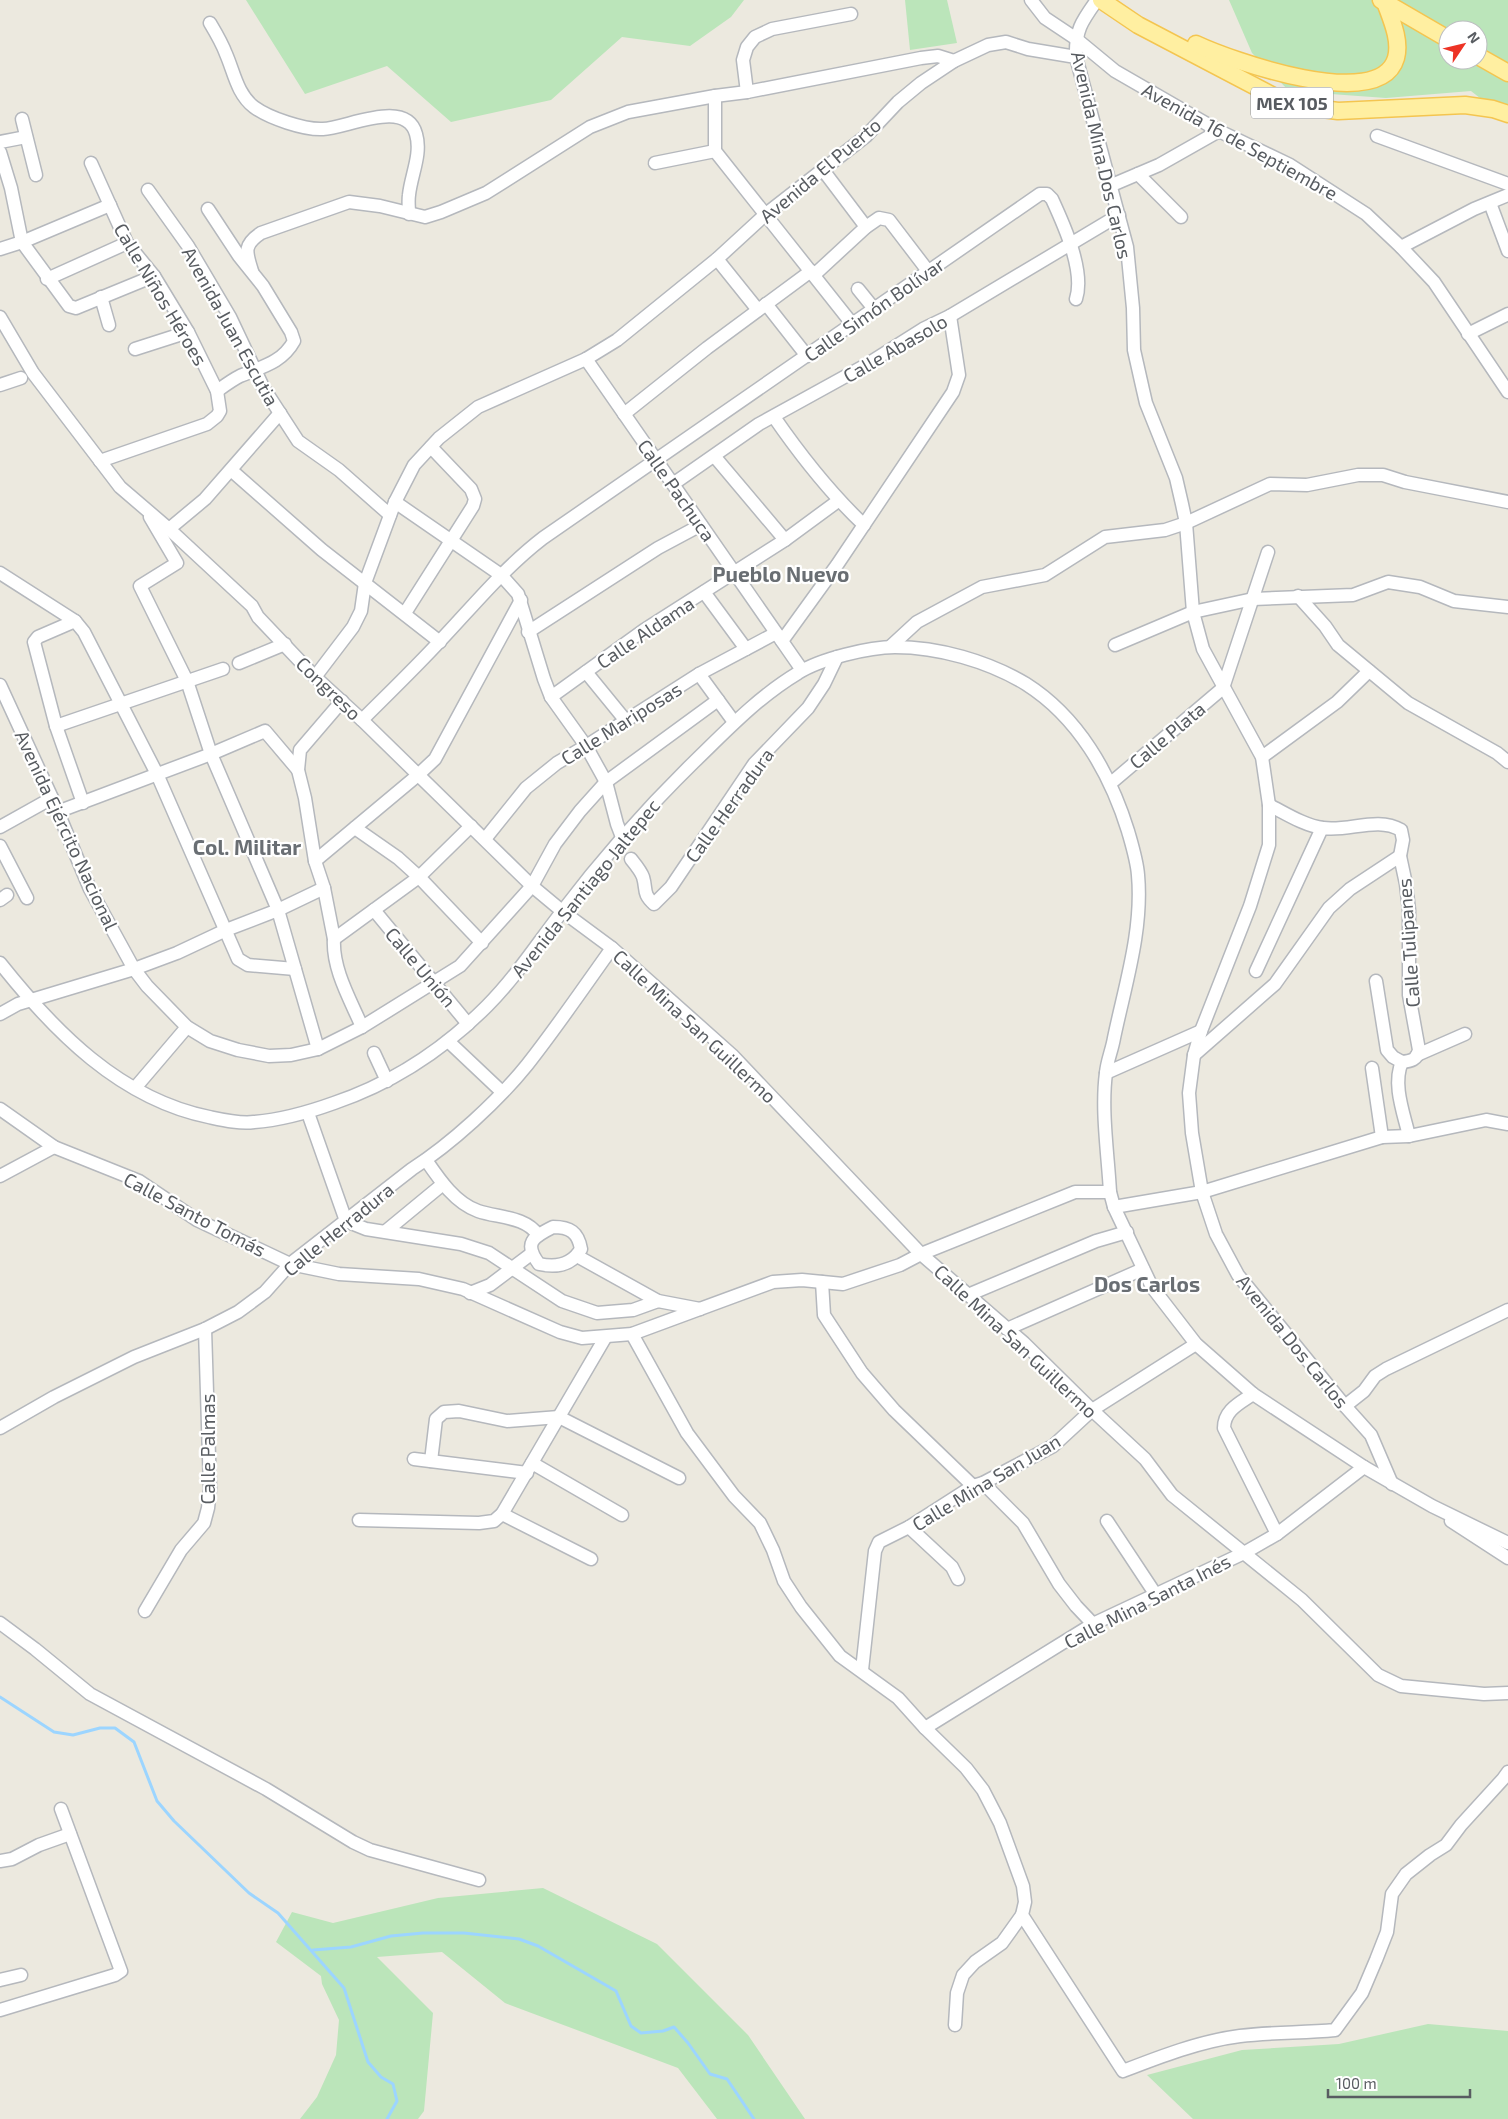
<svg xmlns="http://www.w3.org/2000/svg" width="1508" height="2119" viewBox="0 0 1508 2119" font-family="'Exo 2',sans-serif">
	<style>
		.green { fill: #bbe5ba; fill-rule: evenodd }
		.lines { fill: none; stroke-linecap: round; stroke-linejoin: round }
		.stream { stroke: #9cd5ff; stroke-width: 3 }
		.minor-casing { stroke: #b5b8bd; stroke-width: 15 }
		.major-casing { stroke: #f4c550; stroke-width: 19 }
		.minor { stroke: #fff; stroke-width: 12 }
		.major { stroke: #ffefa1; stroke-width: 16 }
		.labels { text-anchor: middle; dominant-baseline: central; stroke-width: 4.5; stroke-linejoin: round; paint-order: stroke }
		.shield { fill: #fff; stroke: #8a8d90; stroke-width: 1 }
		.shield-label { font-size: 18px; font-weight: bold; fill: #585c61 }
		.street-label { font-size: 19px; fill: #585c61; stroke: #fff }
		.quarter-label { font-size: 21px; font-weight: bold; fill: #696e73; stroke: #fff }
	</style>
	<rect width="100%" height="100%" fill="#ece9df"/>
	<g class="green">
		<polygon points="246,0 744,0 731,17 690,46 622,37 551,100 451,122 387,66 305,94"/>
		<polygon points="905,0 947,0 957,43 910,50"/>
		<path d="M1229 0H1508V120L1471 91 1386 98 1289 91 1252 53ZM1448 30H1478V60H1448Z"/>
		<polygon points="543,1888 657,1944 748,2035 805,2119 717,2119 678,2068 505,2003 442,1952 377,1957 433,2013 424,2111 418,2119 300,2119 317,2097 336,2055 339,2020 322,1984 321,1976 276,1942 292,1912 333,1923 438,1898"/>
		<polygon points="1428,2024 1508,2031 1508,2119 1193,2119 1147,2075 1242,2050 1339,2044"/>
	</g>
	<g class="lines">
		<g class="stream">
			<polyline points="0,1697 54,1732 73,1735 100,1728 115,1728 134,1742 157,1801 174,1821 249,1893 278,1913 344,1988 368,2062 381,2077 393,2084 397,2101 387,2119"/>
			<polyline points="313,1950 351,1947 391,1936 423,1933 464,1933 519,1939 538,1946 616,1991 631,2026 641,2033 663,2031 674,2027 688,2043 710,2074 727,2079 754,2119"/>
		</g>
		<defs>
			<g id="minor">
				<polyline points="1031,0 1045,18 1075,38 1115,71 1219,131 1290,165 1366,214 1401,247 1434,282 1508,392"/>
				<path d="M1097 0C1082 21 1075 30 1076 57L1127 247 1133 308 1134 350 1143 390 1146 403 1176 478 1182 504 1186 523 1193 612 1203 649 1262 757 1269 805V845L1250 906 1201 1031 1194 1055 1189 1093 1192 1133 1202 1192 1216 1234 1238 1275 1345 1406 1371 1435 1392 1484"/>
				<path d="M210 23C216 33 222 43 226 54 234 72 237 94 254 107 269 118 304 130 323 129 347 128 406 98 416 134 422 154 411 175 409 195 408 201 409 207 409 214"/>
				<polyline points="747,92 743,60 747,47 755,37 772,29 851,14"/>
				<polyline points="715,96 715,151 853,325"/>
				<polyline points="22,119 36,175"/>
				<polyline points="1377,136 1508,184"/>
				<polyline points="0,142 26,137"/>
				<polyline points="0,152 11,188 22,242 69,306 76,308 154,276"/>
				<polyline points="91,163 127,243 154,276 188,332 217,391 220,411 217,416 207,424 100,461"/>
				<polyline points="655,163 715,151"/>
				<polyline points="823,170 866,227"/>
				<polyline points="1138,174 1181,217"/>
				<polyline points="1112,185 1159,165 1219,131"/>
				<polyline points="148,190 188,246 230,317 263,387 298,441 339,470 390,515"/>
				<polyline points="1490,203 1508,251"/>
				<path d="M208 209 239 256 263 286 291 332 294 341C282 363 261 367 240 376 232 380 224 386 217 391"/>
				<polyline points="1401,247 1474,209 1508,195"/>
				<polyline points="0,249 22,242 110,205"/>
				<polyline points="717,259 758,310"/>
				<path d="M252 271C246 252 243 245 261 233L349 202 380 206 425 217 441 212 486 193 590 127 628 112 715 96 747 92 921 58 938 56 954 61"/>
				<polyline points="814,275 866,227 879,218 889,220 928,271"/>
				<polyline points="47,279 127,243"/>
				<polyline points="858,289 875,310"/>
				<polyline points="101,297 109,325"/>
				<polyline points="766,304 807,356"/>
				<polyline points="0,317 33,373 120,487 169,529 252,606 258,617 315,677 362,720 532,886 562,911 612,948 732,1055 921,1254 1024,1343 1092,1410 1145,1459 1172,1495 1302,1600 1378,1675 1401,1686 1484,1694 1508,1693"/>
				<polyline points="1468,334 1508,314"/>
				<polyline points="135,349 188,332"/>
				<polyline points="586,359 802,670"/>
				<polyline points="0,385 21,378"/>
				<polyline points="624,414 707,348 811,271"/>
				<path d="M774 417C801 456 829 492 864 525"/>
				<polyline points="715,457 785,540"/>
				<polyline points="231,470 322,550 440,642"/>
				<polyline points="673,484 759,424 866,365 923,329 950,316 1119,215"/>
				<polyline points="395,502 501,575 518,594 544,679 551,697 586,746 606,782 617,824 622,837"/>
				<polyline points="150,517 177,563 140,586 187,681 211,754 278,910 318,1049"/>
				<polyline points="169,529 205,499 280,413"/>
				<polyline points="0,573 75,621 84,632 157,774 238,959 248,965 295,969"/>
				<polyline points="704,592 746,649"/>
				<polyline points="1298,596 1325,626 1338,645 1408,703 1497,753 1508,762"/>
				<polyline points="405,613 473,506 475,499 471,489 431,447"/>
				<polyline points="75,621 38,637 34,642 56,726 83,803"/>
				<polyline points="528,632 658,548 701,525"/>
				<polyline points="782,641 837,565 953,392 959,375 950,316"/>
				<polyline points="1115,645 1193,612 1253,599 1353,595 1388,582 1420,587 1454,601 1508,607"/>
				<polyline points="891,646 917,622 982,587 1045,575 1105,537 1165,530 1186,523 1270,484 1307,485 1358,475 1383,475 1405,482 1508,502"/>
				<polyline points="239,663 285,644"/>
				<polyline points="586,672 626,721"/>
				<polyline points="699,674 734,722"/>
				<polyline points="315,677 353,627 361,611 365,583 395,502 414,465 439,438 478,407 586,359 617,340 717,259 766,214 866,136 898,102 921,83 954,61 988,45 1006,42 1028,49 1076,57"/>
				<polyline points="0,685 52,798 90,889 134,969 147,986 187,1027 210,1041 238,1050 269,1056 291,1055 318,1049 362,1027 460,966 532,886 555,844 580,811 606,782 718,700"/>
				<polyline points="551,697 644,630 785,540 838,501"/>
				<path d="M342 701 300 750 298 770 305 798 315 861 324 888 334 939C332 969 351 1001 362 1027"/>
				<path d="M362 720C388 694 415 668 440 641 474 605 504 568 543 538L1040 194H1047L1052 199C1064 225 1085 271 1076 299"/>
				<polyline points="56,726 223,669"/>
				<polyline points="1262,757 1337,702 1369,671"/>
				<polyline points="1111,783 1223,688 1268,552"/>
				<path d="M1269 805C1285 813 1305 826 1323 828 1349 832 1377 816 1401 830L1403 840 1400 856 1406 884 1409 910V995L1419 1050C1417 1060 1411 1061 1402 1062"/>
				<polyline points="57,812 211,754 265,731 298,770"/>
				<polyline points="0,827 52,798"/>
				<polyline points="355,828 398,858 419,877 482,943"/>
				<polyline points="485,839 526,788 557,763 586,746 699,674 776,633"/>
				<polyline points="0,846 27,898"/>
				<path d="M631 859C635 864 641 871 643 877 647 890 642 893 654 904L671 887 754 764 808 708 824 684 837 657"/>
				<polyline points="315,861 418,775 435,759 521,600"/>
				<polyline points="0,900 7,895"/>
				<polyline points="374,910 468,1024"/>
				<polyline points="334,939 419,877 471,826"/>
				<path d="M0 963C54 1031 120 1099 209 1117 223 1120 240 1124 254 1122 281 1120 309 1112 334 1103 393 1083 443 1050 487 1006 515 978 537 944 561 913 602 859 646 809 694 762 727 730 758 697 798 673 820 659 869 647 895 647 938 647 988 661 1026 684 1078 717 1110 773 1128 831 1132 845 1137 861 1138 875 1143 930 1125 985 1114 1038 1112 1050 1107 1061 1106 1073 1101 1110 1108 1155 1110 1192L1114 1207 1152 1287 1196 1344 1253 1394 1364 1467 1432 1506 1508 1543"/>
				<polyline points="1256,971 1322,828"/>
				<polyline points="1376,981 1387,1050 1393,1057 1402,1062"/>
				<polyline points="0,1014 18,1004 134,969 177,953 226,930 278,910 324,888"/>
				<polyline points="448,1041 502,1092"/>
				<polyline points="374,1053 387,1081"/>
				<polyline points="1194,1055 1275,984 1329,908 1350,889 1400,856"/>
				<polyline points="1417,1055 1465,1034"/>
				<path d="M1402 1062C1392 1084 1404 1114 1409 1136"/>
				<polyline points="1372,1068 1382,1137"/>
				<polyline points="1106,1073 1201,1031"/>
				<polyline points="135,1088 187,1027"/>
				<polyline points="0,1109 54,1147 139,1181 197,1220 290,1264 339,1274 419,1279 463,1289 560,1332 582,1338 632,1334 773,1282 802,1280 843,1284 900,1265 921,1254 1075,1192 1110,1192"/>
				<polyline points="308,1113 346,1221 366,1229 461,1244 489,1253 562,1301 597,1313 633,1310 658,1301"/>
				<path d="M426 1160C439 1179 455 1203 478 1211 498 1218 525 1216 538 1235"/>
				<polyline points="0,1176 54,1147"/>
				<polyline points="1114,1207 1202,1192 1382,1137 1409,1136 1486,1120 1508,1124"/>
				<path d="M553 1227C570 1227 578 1232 581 1249 572 1265 557 1268 539 1264 523 1243 533 1237 553 1227Z"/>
				<polyline points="386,1231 443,1184"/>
				<polyline points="577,1256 658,1301 700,1309"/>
				<polyline points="822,1282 824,1315 862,1373 894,1410 973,1486"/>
				<polyline points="470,1293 490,1285 531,1254"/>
				<polyline points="968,1295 1096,1241 1127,1232"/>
				<polyline points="1007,1329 1143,1269"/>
				<path d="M632 1334 687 1433 734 1496 760 1523 773 1550 784 1581 801 1607 840 1656 898 1698 925 1728 966 1768 983 1790 1000 1823 1023 1886 1025 1902 1022 1915 1123 2071C1159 2057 1200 2041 1240 2036 1272 2032 1303 2033 1335 2030L1362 1993 1376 1960 1387 1932 1392 1894 1406 1874 1430 1855 1446 1845 1461 1825 1503 1779 1508 1772"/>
				<path d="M1253 1394C1240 1403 1224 1410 1224 1428L1277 1534"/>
				<polyline points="1345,1406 1364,1391 1375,1376 1386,1369 1508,1310"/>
				<path d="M0 1428 54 1397 134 1357 205 1329 238 1312 265 1292 290 1264 412 1169C451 1144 498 1101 527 1065 557 1027 584 987 612 948"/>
				<polyline points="414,1459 527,1473"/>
				<polyline points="431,1461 436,1419 444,1412 459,1411 507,1421 559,1417 679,1478"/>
				<polyline points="532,1463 622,1515"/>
				<polyline points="983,1483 1023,1523 1059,1584 1076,1606 1093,1624"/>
				<polyline points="502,1514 591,1559"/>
				<polyline points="359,1520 479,1523 494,1521 502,1514 605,1338"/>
				<polyline points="1107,1521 1156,1595"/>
				<polyline points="1451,1521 1508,1558"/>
				<polyline points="909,1527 952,1567 958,1579"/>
				<polyline points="145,1611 181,1550 204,1523 208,1508 210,1489 205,1329"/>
				<polyline points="0,1623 35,1649 90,1694 266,1789 353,1842 370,1850 479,1880"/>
				<polyline points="862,1670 875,1551 879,1542 909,1527 973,1486 983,1483 1053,1446 1092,1410 1196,1344"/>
				<polyline points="925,1728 1093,1624 1244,1553 1277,1534 1364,1467"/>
				<polyline points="0,1861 12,1859 39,1845 70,1834"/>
				<polyline points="0,1980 21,1975"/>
				<polyline points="0,2010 115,1975 121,1971 61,1809"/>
				<polyline points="955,2025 957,1993 963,1975 975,1962 1002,1943 1022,1915"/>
			</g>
			<g id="major">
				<polyline points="1101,0 1138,25 1281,100 1307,107 1338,111 1465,105 1493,109 1508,114"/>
				<polyline points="1381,0 1448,39"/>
				<path d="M1196 44C1230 60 1380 114 1396 58 1401 40 1391 19 1385 2"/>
				<polyline points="1478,56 1508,73"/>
			</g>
		</defs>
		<use href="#minor" class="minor-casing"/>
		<use href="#major" class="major-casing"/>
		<use href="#minor" class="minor"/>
		<use href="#major" class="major"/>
	</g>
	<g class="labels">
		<rect class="shield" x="1251" y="87.5" width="82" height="31" rx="4"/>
		<g class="shield-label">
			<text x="1292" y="103">MEX 105</text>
		</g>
		<g class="street-label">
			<text transform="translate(1240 141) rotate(29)">Avenida 16 de Septiembre</text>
			<text transform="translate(1102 155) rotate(77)">Avenida Mina Dos Carlos</text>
			<text transform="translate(820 170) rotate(-40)">Avenida El Puerto</text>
			<text transform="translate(161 294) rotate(59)">Calle Niños Héroes</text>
			<text transform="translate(874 309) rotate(-35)">Calle Simón Bolívar</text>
			<text transform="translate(231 326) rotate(61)">Avenida Juan Escutia</text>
			<text transform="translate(895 348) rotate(-30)">Calle Abasolo</text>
			<text transform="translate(677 490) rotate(55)">Calle Pachuca</text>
			<text transform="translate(645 632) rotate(-34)">Calle Aldama</text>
			<text transform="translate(329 688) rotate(44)">Congreso</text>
			<text transform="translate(621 723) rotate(-32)">Calle Mariposas</text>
			<text transform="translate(1167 735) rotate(-40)">Calle Plata</text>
			<text transform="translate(729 805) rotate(-54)">Calle Herradura</text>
			<text transform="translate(67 830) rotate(65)">Avenida Ejército Nacional</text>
			<text transform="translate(585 888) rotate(-51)">Avenida Santiago Jaltepec</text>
			<text transform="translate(1408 943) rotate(-94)">Calle Tulipanes</text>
			<text transform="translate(421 967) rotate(50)">Calle Unión</text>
			<text transform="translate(695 1026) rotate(43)">Calle Mina San Guillermo</text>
			<text transform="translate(195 1214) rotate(28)">Calle Santo Tomás</text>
			<text transform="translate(338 1229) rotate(-39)">Calle Herradura</text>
			<text transform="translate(1016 1341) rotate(43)">Calle Mina San Guillermo</text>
			<text transform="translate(1293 1341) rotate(51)">Avenida Dos Carlos</text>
			<text transform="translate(207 1449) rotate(-90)">Calle Palmas</text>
			<text transform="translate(986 1482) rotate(-31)">Calle Mina San Juan</text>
			<text transform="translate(1147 1601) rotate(-27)">Calle Mina Santa Inés</text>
		</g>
		<g class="quarter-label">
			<text x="781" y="573">Pueblo Nuevo</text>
			<text x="247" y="846">Col. Militar</text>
			<text x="1147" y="1283">Dos Carlos</text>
		</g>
	</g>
	<g transform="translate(1463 45) rotate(55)"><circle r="24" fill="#ffffff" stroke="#bcbec0"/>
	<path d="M0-4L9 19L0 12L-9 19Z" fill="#ed3325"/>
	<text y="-8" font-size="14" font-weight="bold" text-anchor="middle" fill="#585c61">N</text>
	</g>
	<path d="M1328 2089v8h142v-8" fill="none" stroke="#585c61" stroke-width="2.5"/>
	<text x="1336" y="2089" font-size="15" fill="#585c61" stroke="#ffffff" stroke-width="4" paint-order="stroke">100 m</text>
</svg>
